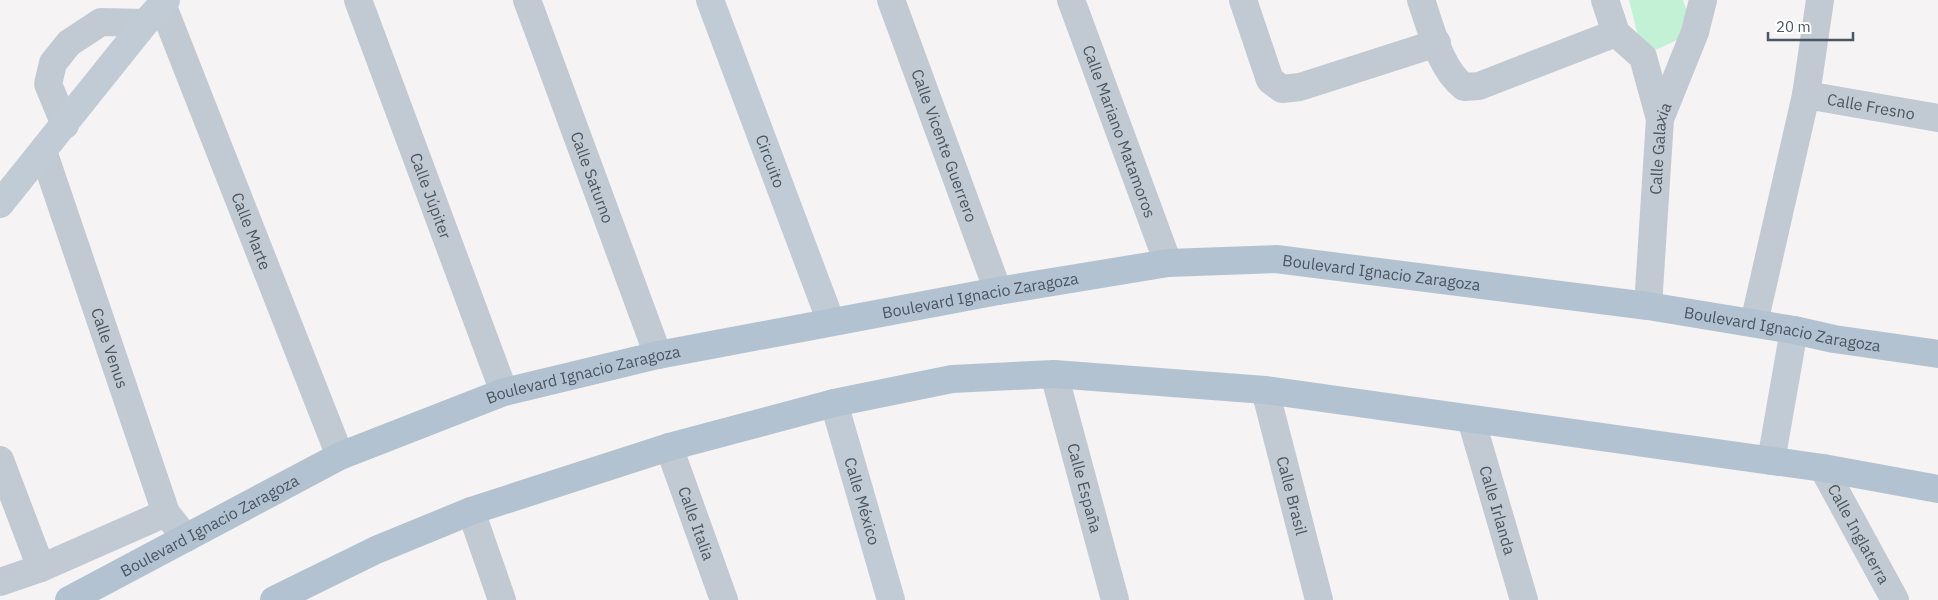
<svg xmlns="http://www.w3.org/2000/svg" width="1938" height="600" viewBox="0 0 1938 600" font-family="'IBM Plex Sans',sans-serif">
	<style>
		.green { fill: #c3f1d5 }
		.lines { fill: none; stroke-linecap: round; stroke-linejoin: round }
		.street { stroke: #c1cad2; stroke-width: 28 }
		.secondary { stroke: #c1cbd6; stroke-width: 28 }
		.primary { stroke: #b3c2d1; stroke-width: 28 }
		.labels { text-anchor: middle; dominant-baseline: central; stroke-width: 5; stroke-linejoin: round; paint-order: stroke }
		.street-label { font-size: 16px; fill: #4a5661; stroke: #fff }
	</style>
	<rect width="100%" height="100%" fill="#f5f3f3"/>
	<polygon class="green" points="1629,0 1683,0 1694,32 1643,56"/>
	<g class="lines">
		<g class="street">
			<path id="s1" d="M358 0 504 392"/>
			<path id="s2" d="M527 0 658 355"/>
			<path id="s3" d="M891 0 998 291"/>
			<path id="s4" d="M1071 0 1168 263"/>
			<polyline points="1243,0 1270,80 1282,89 1300,87 1437,43"/>
			<path d="M1421 0C1431 28 1440 69 1464 87L1479 86 1616 33"/>
			<polyline points="1605,0 1616,33 1643,57 1660,119"/>
			<path id="s5" d="M162 4 340 456"/>
			<path id="s6" d="M1806 95 1938 118"/>
			<polyline points="65,125 48,84 53,63 69,43 101,22 145,23"/>
			<path id="s7" d="M43 151 166 513 186 538"/>
			<path id="s8" d="M1648 306 1660 119 1695 32 1703 0"/>
			<polyline points="1754,323 1806,95 1820,0"/>
			<path id="s9" d="M1054 374 1115 600"/>
			<path id="s10" d="M1265 390 1319 600"/>
			<path id="s11" d="M1471 419 1524 600"/>
			<path id="s12" d="M669 447 724 600"/>
			<polyline points="0,460 41,568"/>
			<path id="s13" d="M1823 468 1895 600"/>
			<polyline points="471,511 502,600"/>
			<polyline points="0,582 41,568 166,513"/>
		</g>
		<g class="secondary">
			<path id="s14" d="M710 0 831 322"/>
			<polyline points="0,204 145,23 166,0"/>
			<path id="s15" d="M834 403 891 600"/>
			<polyline points="1771,461 1794,330"/>
		</g>
		<g class="primary">
			<path id="s16" d="M69 600 340 456 504 392 658 355 998 291 1168 263 1276 259 1648 306 1794 330 1834 339 1938 354"/>
			<polyline points="274,600 376,550 471,511 669,447 834,403 952,379 1054,374 1265,390 1823,468 1938,489"/>
		</g>
	</g>
	<g class="labels">
		<g class="street-label">
			<text stroke="none"><textPath href="#s6" startOffset="66">Calle Fresno</textPath></text>
			<text stroke="none"><textPath href="#s4" startOffset="140">Calle Mariano Matamoros</textPath></text>
			<text stroke="none"><textPath href="#s3" startOffset="155">Calle Vicente Guerrero</textPath></text>
			<text stroke="none"><textPath href="#s8" startOffset="158">Calle Galaxia</textPath></text>
			<text stroke="none"><textPath href="#s14" startOffset="172">Circuito</textPath></text>
			<text stroke="none"><textPath href="#s2" startOffset="189">Calle Saturno</textPath></text>
			<text stroke="none"><textPath href="#s1" startOffset="209">Calle Júpiter</textPath></text>
			<text stroke="none"><textPath href="#s5" startOffset="244">Calle Marte</textPath></text>
			<text stroke="none"><textPath href="#s16" startOffset="1374">Boulevard Ignacio Zaragoza</textPath></text>
			<text stroke="none"><textPath href="#s16" startOffset="969">Boulevard Ignacio Zaragoza</textPath></text>
			<text stroke="none"><textPath href="#s16" startOffset="1779">Boulevard Ignacio Zaragoza</textPath></text>
			<text stroke="none"><textPath href="#s7" startOffset="208">Calle Venus</textPath></text>
			<text stroke="none"><textPath href="#s16" startOffset="564">Boulevard Ignacio Zaragoza</textPath></text>
			<text stroke="none"><textPath href="#s9" startOffset="118">Calle España</textPath></text>
			<text stroke="none"><textPath href="#s10" startOffset="109">Calle Brasil</textPath></text>
			<text stroke="none"><textPath href="#s15" startOffset="102">Calle México</textPath></text>
			<text stroke="none"><textPath href="#s11" startOffset="95">Calle Irlanda</textPath></text>
			<text stroke="none"><textPath href="#s12" startOffset="81">Calle Italia</textPath></text>
			<text stroke="none"><textPath href="#s16" startOffset="159">Boulevard Ignacio Zaragoza</textPath></text>
			<text stroke="none"><textPath href="#s13" startOffset="75">Calle Inglaterra</textPath></text>
		</g>
	</g>
	<path d="M1768 32v8h85v-8" fill="none" stroke="#4a5661" stroke-width="2.5"/>
	<text x="1776" y="32" font-size="15" fill="#4a5661" stroke="#ffffff" stroke-width="4" paint-order="stroke">20 m</text>
</svg>
